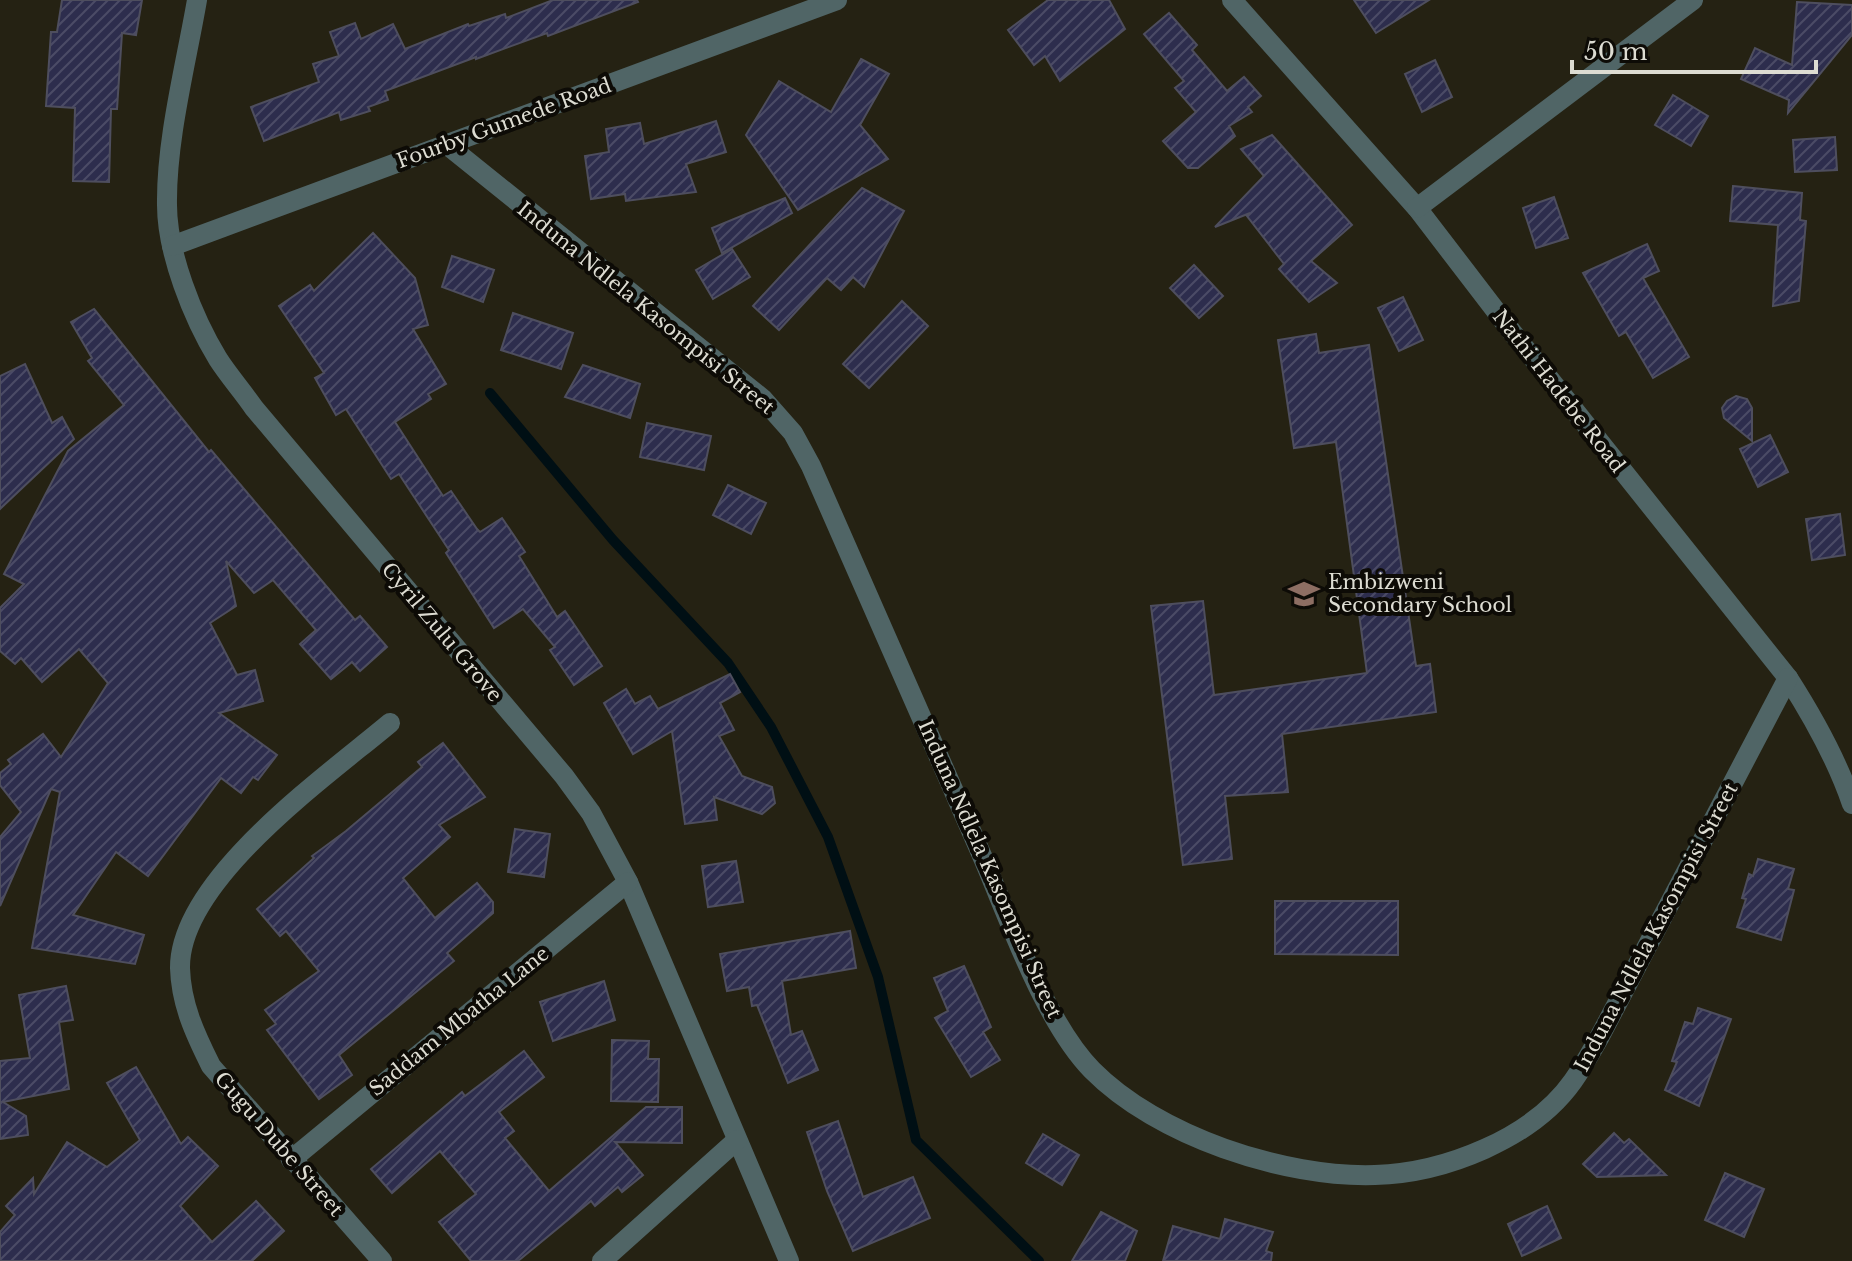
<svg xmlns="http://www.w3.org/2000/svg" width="1852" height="1261" viewBox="0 0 1852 1261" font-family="'Libre Baskerville',serif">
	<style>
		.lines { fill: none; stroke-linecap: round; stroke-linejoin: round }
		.stream { stroke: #000f14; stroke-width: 10 }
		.building { fill: url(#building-hatch); stroke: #4e4e5e; stroke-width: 2 }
		.street { stroke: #506566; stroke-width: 20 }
		.labels { text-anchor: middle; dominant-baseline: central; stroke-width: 8; stroke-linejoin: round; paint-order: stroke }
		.street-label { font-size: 20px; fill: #dddcd2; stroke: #0d0b06 }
		.poi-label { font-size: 20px; fill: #dddcd2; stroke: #0d0b06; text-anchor: start }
	</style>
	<defs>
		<pattern id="building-hatch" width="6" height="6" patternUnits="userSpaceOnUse" patternTransform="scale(2)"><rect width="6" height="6" fill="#2d2d4d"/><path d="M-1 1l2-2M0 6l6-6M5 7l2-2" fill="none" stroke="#4b4b66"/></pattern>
	</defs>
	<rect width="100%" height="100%" fill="#252213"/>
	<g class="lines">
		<polyline class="stream" points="490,393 613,540 728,663 771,727 828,837 878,977 916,1140 1039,1261"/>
	</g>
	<g class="building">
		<polygon points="62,0 142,0 136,35 122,33 117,109 111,109 109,182 73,181 75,108 46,106 51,32 57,32"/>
		<polygon points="553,0 637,0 638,2 548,36 547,33 476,59 476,57 385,91 388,100 368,107 370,111 341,120 339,112 264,141 251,107 319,82 313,64 339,56 330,32 355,23 361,39 393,24 405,49 468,24 469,26 505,14 506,18"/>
		<polygon points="1048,0 1109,0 1125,29 1060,81 1045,56 1034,65 1008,30"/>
		<polygon points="1354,0 1429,0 1376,33"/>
		<polygon points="1797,2 1852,5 1852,35 1788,113 1789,100 1741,79 1755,48 1792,65"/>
		<polygon points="1169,13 1197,45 1192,50 1227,91 1244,77 1261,96 1248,107 1252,112 1229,126 1235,136 1198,168 1188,168 1163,141 1196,112 1175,88 1184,81 1144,34"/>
		<polygon points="861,59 889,74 860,125 888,159 798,210 746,135 779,81 831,112"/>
		<polygon points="1435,60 1452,97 1422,112 1405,74"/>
		<polygon points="1673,95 1708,116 1691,146 1655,125"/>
		<polygon points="716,121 726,152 686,164 696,192 626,201 625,194 591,199 585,156 609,152 606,129 640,123 644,144"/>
		<polygon points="1272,135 1352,225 1311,261 1337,283 1309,302 1279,269 1284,264 1247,216 1250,213 1215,227 1264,176 1241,149"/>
		<polygon points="1835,137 1837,170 1795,172 1793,140"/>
		<polygon points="1733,186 1802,193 1800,220 1806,221 1799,301 1773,306 1778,225 1730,221"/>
		<polygon points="862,188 904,211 864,287 853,277 841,290 827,278 779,330 753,306"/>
		<polygon points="1554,197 1568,238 1536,248 1523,208"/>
		<polygon points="785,198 792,213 722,253 712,228"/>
		<polygon points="373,233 415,278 428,325 413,329 446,384 428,394 431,399 395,422 443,496 451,491 477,529 480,532 502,518 525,552 519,556 557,617 565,611 602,666 574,685 550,650 555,647 523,609 494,628 446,553 449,550 399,474 391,479 346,409 336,415 315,378 324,373 279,306 310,285 314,291"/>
		<polygon points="1647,244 1659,271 1643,278 1689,357 1653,378 1626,332 1619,336 1583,273"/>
		<polygon points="732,249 750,277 713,299 696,270"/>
		<polygon points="452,256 494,270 483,302 442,287"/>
		<polygon points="1194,265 1223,296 1199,318 1170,288"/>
		<polygon points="1403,297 1423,340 1399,351 1378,308"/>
		<polygon points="902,301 928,326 869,388 843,364"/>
		<polygon points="94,309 209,452 211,450 355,620 360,616 387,647 360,671 352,662 331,679 300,644 316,630 273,580 254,593 226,561 236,606 210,623 237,675 255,670 263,701 219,713 277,755 258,780 253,777 241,793 221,778 148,876 116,852 73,915 144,935 135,964 32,948 60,792 51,789 0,906 0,837 21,812 0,785 0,773 11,764 8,760 43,734 61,757 108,683 79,649 42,682 21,658 15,664 0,651 0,608 24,584 4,574 68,451 124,405 88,361 92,358 71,322"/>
		<polygon points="513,313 573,333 561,369 501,350"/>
		<polygon points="1316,334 1319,353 1369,345 1416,666 1430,664 1436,712 1282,734 1288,792 1225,796 1232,859 1183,865 1151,606 1203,601 1214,695 1367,673 1336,442 1294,448 1278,340"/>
		<polygon points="25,364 52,423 62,417 74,439 0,509 0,376"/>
		<polygon points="583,365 640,384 630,418 565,397"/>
		<polygon points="1736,396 1747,399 1752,408 1752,441 1724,418 1722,408 1727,401"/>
		<polygon points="647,423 711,436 704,470 640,457"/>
		<polygon points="1770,435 1788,472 1758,487 1740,449"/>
		<polygon points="728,485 766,503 751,534 713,515"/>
		<polygon points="1840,514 1845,555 1812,560 1806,519"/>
		<polygon points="730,674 740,692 720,703 734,730 719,736 742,776 772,787 775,803 762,814 714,797 717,820 685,824 672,731 633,754 604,703 626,689 635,704 650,696 658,709"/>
		<polygon points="443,743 485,797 439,825 450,837 403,878 435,918 477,883 493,902 493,913 447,953 454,961 339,1055 352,1075 319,1099 267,1030 276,1024 265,1010 319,971 286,931 280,936 257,909 314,858 312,856 346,831 422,767 418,762"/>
		<polygon points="515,829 550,834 544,877 508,872"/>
		<polygon points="1758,859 1794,869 1788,889 1794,890 1781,940 1737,927 1746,899 1742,898 1749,874 1753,876"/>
		<polygon points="736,861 743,902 708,907 702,866"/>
		<polygon points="1275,901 1398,901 1398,955 1275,954"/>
		<polygon points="850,931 856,968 782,981 791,1035 802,1031 818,1070 788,1083 757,1005 752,1006 749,987 727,991 720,954"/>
		<polygon points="964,966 991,1027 983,1032 1000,1060 971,1077 935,1018 948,1011 934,978"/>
		<polygon points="604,981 615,1020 553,1041 540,1002"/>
		<polygon points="66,986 73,1020 59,1022 69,1089 3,1102 26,1116 28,1135 0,1139 0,1061 30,1058 19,995"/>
		<polygon points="1698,1008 1731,1019 1699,1106 1665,1090 1677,1062 1672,1061 1685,1022 1693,1024"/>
		<polygon points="612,1040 649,1041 648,1059 659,1059 658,1102 611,1101"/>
		<polygon points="524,1051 544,1077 499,1112 514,1131 505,1138 549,1191 646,1107 682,1107 682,1143 615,1142 643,1175 622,1192 618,1187 595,1206 591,1201 518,1261 471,1261 439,1222 476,1194 440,1151 392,1193 371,1169 462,1092 465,1096"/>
		<polygon points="136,1067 181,1144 188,1137 218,1166 180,1206 212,1242 256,1201 284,1231 252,1261 0,1261 0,1232 15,1215 6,1206 33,1178 34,1194 67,1142 107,1167 140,1140 107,1083"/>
		<polygon points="838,1121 863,1197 913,1177 930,1218 853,1251 827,1191 807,1132"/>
		<polygon points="1614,1133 1624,1143 1629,1139 1666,1175 1597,1177 1583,1164"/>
		<polygon points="1043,1134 1079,1155 1062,1185 1026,1163"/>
		<polygon points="1725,1173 1764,1189 1744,1237 1705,1220"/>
		<polygon points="1547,1206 1561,1238 1522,1256 1508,1224"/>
		<polygon points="1101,1212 1137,1231 1125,1261 1072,1261"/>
		<polygon points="1225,1219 1273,1232 1266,1251 1272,1253 1271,1261 1163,1261 1173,1226 1220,1239"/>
	</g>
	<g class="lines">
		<g class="street">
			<path d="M197 0C186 64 166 140 167 205 167 253 193 318 218 359 229 376 243 392 254 408L564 776 591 813 628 882 789 1261"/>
			<path d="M1232 0 1417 208 1512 332 1788 678C1813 717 1837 760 1852 804"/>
			<path d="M446 144 763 399 793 433 811 466C868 596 926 727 983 858 1010 921 1045 1022 1092 1070 1157 1136 1284 1178 1375 1175 1444 1173 1532 1139 1573 1081 1583 1067 1591 1052 1599 1038L1788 678"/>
			<polyline points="1417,208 1693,0"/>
			<polyline points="172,246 837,0"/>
			<polyline points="291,1160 628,882"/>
			<path d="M382 1261 211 1066C195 1034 181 1004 180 968 179 880 327 776 390 723"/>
			<polyline points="602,1261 737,1140"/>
		</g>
	</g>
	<defs>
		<symbol id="school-bare" viewBox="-9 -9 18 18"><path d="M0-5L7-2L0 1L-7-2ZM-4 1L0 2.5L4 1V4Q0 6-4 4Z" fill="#8d6e63" stroke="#0d0b06" stroke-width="2.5" paint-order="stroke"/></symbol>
	</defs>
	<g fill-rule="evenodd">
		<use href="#school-bare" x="1282" y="572" width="44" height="44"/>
	</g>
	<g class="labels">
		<g class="street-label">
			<text transform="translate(504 123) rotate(-20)">Fourby Gumede Road</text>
			<text transform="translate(646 308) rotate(39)">Induna Ndlela Kasompisi Street</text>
			<text transform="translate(1559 391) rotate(52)">Nathi Hadebe Road</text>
			<text transform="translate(442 632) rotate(50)">Cyril Zulu Grove</text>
			<text transform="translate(990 869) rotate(66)">Induna Ndlela Kasompisi Street</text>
			<text transform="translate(1656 927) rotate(-62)">Induna Ndlela Kasompisi Street</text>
			<text transform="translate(459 1021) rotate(-39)">Saddam Mbatha Lane</text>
			<text transform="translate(279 1144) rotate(49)">Gugu Dube Street</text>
		</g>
		<g class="poi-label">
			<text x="1328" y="582">Embizweni<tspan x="1328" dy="23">Secondary School</tspan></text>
		</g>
	</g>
	<path d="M1572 60v12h244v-12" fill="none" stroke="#dddcd2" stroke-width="4"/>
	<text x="1584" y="60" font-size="24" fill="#dddcd2" stroke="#0d0b06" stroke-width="6" paint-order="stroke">50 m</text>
</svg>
